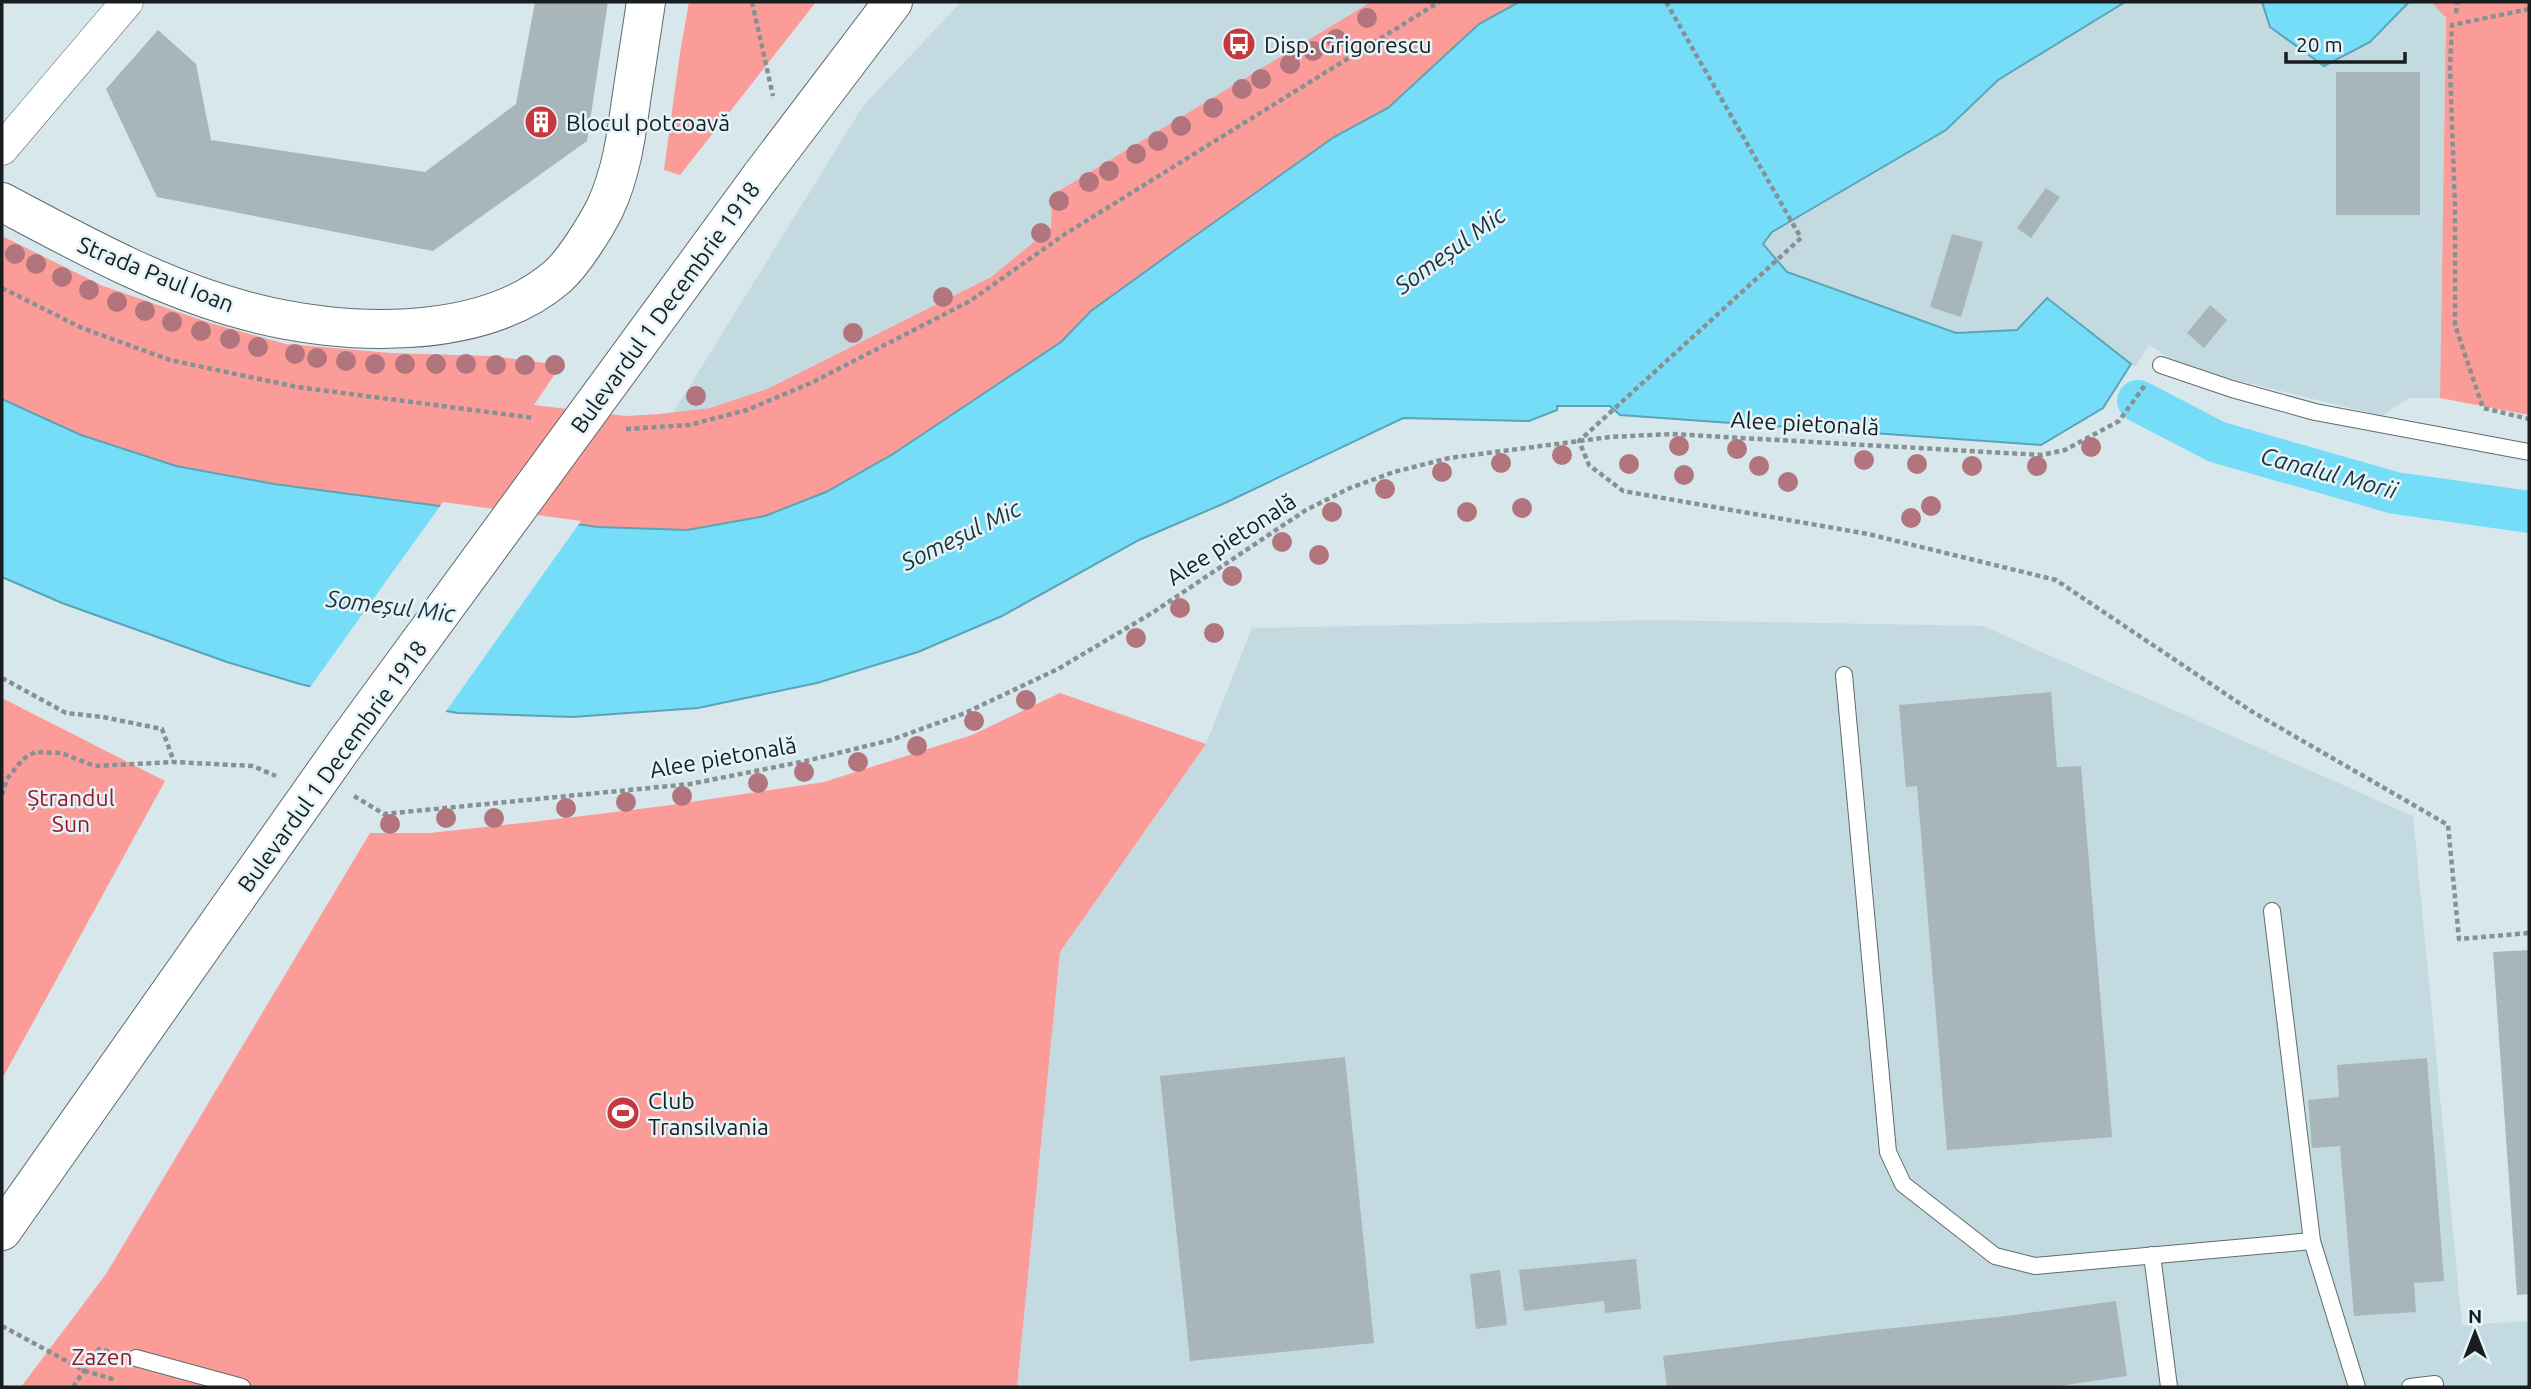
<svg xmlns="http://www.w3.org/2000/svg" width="2531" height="1389" viewBox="0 0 2531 1389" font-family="Ubuntu,sans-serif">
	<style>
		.built { fill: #c4dae1 }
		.green { fill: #fb9c98 }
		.water { fill: #76ddf8; stroke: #5aa4b7; stroke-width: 2 }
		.pier { fill: #d8e7eb }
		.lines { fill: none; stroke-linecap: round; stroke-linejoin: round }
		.canal { stroke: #76ddf8; stroke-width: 42 }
		.building { fill: #a8b6ba }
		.service-casing { stroke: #5f6c6f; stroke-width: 18 }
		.minor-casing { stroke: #5f6c6f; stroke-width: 33 }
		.tertiary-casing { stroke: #5f6c6f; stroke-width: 40 }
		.secondary-casing { stroke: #5f6c6f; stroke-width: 40 }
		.path { stroke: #869194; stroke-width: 4.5; stroke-dasharray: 5 3.5; stroke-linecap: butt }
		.service { stroke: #fff; stroke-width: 16 }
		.minor { stroke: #fff; stroke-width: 32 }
		.tertiary { stroke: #fff; stroke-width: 38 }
		.secondary { stroke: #fff; stroke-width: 38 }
		.secondary-bridge-casing { stroke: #5f6c6f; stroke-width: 40; stroke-linecap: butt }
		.secondary-bridge { stroke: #fff; stroke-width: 38 }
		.tree { fill: #b3757d }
		.labels { text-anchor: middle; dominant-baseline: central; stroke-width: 5; stroke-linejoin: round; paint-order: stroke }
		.poi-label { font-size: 23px; fill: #181e1f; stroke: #e5f4f9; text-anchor: start }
		.street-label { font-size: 23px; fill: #181e1f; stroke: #e5f4f9 }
		.park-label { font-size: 23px; fill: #951823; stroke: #e5f4f9 }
		.water-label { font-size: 24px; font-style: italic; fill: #1b3339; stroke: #e5f4f9 }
	</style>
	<rect width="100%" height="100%" fill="#d8e7eb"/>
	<g class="built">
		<polygon points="961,2 1371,2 1052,195 1051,228 991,277 767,389 710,408 673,413 863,106"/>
		<polygon points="2125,2 2262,2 2270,27 2370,42 2409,2 2431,2 2446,18 2440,398 2409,398 2382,416 2184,367 2149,345 2135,367 2048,298 2017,330 1956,333 1787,272 1763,244 1772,232 1784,225 1946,130 1998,80"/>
		<polygon points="1657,620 1983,626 2413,816 2462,1325 2529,1321 2529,1387 1017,1387 1060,952 1206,744 1252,628"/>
	</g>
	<g class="green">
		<polygon points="689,2 816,2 680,175 664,170 680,53"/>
		<polygon points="1371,2 1519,2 1479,24 1388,108 1334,137 1178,248 1091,311 1061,342 893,454 826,492 765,516 687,530 598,527 274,484 176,466 81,435 2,399 2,236 103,286 210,323 286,344 391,353 491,356 561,365 534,405 626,416 659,414 710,408 767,389 991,277 1051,228 1052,195"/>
		<polygon points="2431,2 2529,2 2529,415 2440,398 2446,18"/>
		<polygon points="1060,693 1206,744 1060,952 1017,1387 21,1387 106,1274 370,833 430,833 541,821 664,806 824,782 972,735"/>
		<polygon points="2,698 165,781 2,1079"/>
	</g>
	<g class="water">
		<polygon points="1519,2 2125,2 1998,80 1946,130 1784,225 1772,232 1763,244 1787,272 1956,333 2017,330 2047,298 2131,364 2103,408 2041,445 1620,415 1610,406 1557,406 1557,410 1529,421 1403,418 1225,503 1139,540 1002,616 918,652 817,683 698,708 572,717 458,713 348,695 300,684 227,662 62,603 2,577 2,399 81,435 176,466 274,484 598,527 687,530 765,516 826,492 893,454 1061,342 1091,311 1178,248 1334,137 1388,108 1479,24"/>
		<polygon points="2262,2 2409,2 2370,42 2324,66 2270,27"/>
	</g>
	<polygon class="pier" points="443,502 581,521 444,714 308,690"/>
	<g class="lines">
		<polyline class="canal" points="2138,401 2217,442 2395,493 2529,512"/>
	</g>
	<g class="building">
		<polygon points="535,2 608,2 587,141 433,251 157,197 106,89 158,30 196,64 211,140 425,172 516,104"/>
		<rect x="2336" y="72" width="84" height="143"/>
		<polygon points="2046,188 2060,197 2031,238 2017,228"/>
		<polygon points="1952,234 1983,242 1961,317 1930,307"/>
		<polygon points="2210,305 2227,320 2204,348 2187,333"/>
		<polygon points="2051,692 2057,767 2081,766 2112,1137 1947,1150 1917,786 1906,787 1899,705"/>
		<polygon points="2529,950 2529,1294 2517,1295 2493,952"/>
		<polygon points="1345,1057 1374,1343 1190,1361 1160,1076"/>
		<polygon points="2427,1058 2444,1281 2414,1283 2416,1312 2354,1316 2340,1146 2312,1148 2308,1100 2339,1097 2337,1065"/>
		<polygon points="1636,1259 1641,1309 1605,1313 1604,1301 1524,1311 1519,1270"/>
		<polygon points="1500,1270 1507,1325 1476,1329 1470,1274"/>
		<polygon points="2116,1301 2127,1376 2052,1387 1667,1387 1663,1356 1856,1332 2007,1316"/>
	</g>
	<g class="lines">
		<defs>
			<g id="service">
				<polyline points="2161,365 2232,389 2315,412 2529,452"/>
				<polyline points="1844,675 1888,1152 1903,1184 1995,1256 2035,1266 2312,1241"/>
				<polyline points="2272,911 2312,1241 2357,1387"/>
				<polyline points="2152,1255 2169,1387"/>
				<polyline points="136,1358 242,1387"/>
				<polyline points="2410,1387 2435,1384"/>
			</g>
			<polyline id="minor" points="2,149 127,2"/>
			<path id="tertiary" d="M2 202C81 244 160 288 247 311 340 336 480 343 557 277 573 263 595 228 605 208 621 174 626 138 631 101 636 68 641 35 646 2"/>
			<g id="secondary">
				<polyline points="761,176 893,2"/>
				<polyline points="2,1231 237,897"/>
			</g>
		</defs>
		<use href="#service" class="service-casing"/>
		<use href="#minor" class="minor-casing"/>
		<use href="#tertiary" class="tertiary-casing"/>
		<use href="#secondary" class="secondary-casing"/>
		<g class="path">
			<polyline points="752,2 773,96"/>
			<polyline points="1666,2 1801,238 1579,441 1589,465 1623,491 1868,534 2056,580 2251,711 2448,825 2459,939 2529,933"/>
			<polyline points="2529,9 2452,25 2450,68 2455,207 2455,325 2483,408 2529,419"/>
			<polyline points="2456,13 2457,2"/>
			<polyline points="2,288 82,328 170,360 297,387 534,418"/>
			<polyline points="626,429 689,425 747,410 813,382 970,301 1065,234 1439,2"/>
			<polyline points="2,678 66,713 103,717 162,729 174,762"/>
			<polyline points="2,795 7,779 23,759 35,752 61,753 95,766 174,762 253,766 276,776"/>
			<polyline points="354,796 384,814 690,784 806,761 891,740 965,713 1058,669 1152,613 1306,510 1350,488 1394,472 1449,458 1610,437 1672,434 2041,455 2065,450 2119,421 2145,385"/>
			<polyline points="2,1326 85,1371 116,1380"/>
			<polyline points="73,1387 99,1349 111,1352"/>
		</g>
		<use href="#service" class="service"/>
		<use href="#minor" class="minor"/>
		<use href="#tertiary" class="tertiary"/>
		<use href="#secondary" class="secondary"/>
		<defs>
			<polyline id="secondary-bridge" points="237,897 345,744 761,176"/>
		</defs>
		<use href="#secondary-bridge" class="secondary-bridge-casing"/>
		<use href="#secondary-bridge" class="secondary-bridge"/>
	</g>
	<g class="tree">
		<circle cx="1367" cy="18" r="10"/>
		<circle cx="1336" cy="39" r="10"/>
		<circle cx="1313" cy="51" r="10"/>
		<circle cx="1290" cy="64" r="10"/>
		<circle cx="1261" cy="79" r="10"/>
		<circle cx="1242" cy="89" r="10"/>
		<circle cx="1213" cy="108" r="10"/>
		<circle cx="1181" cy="126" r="10"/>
		<circle cx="1158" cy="141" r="10"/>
		<circle cx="1136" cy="154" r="10"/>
		<circle cx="1109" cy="171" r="10"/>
		<circle cx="1089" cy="182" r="10"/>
		<circle cx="1059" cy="201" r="10"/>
		<circle cx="1041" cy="233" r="10"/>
		<circle cx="15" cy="254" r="10"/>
		<circle cx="36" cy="264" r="10"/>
		<circle cx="62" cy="277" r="10"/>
		<circle cx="89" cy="290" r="10"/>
		<circle cx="943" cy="297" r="10"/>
		<circle cx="117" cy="302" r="10"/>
		<circle cx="145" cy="311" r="10"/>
		<circle cx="172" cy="322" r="10"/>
		<circle cx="201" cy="331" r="10"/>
		<circle cx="853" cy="333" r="10"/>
		<circle cx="230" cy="339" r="10"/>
		<circle cx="258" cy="347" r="10"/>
		<circle cx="295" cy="354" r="10"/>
		<circle cx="317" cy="358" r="10"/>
		<circle cx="346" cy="361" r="10"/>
		<circle cx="375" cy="364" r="10"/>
		<circle cx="405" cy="364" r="10"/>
		<circle cx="436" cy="364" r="10"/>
		<circle cx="466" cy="364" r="10"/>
		<circle cx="496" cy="365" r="10"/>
		<circle cx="525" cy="365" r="10"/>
		<circle cx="555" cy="365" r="10"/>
		<circle cx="696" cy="396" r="10"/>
		<circle cx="1679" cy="446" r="10"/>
		<circle cx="2091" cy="447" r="10"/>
		<circle cx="1737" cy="449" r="10"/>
		<circle cx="1562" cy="455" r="10"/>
		<circle cx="1864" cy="460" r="10"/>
		<circle cx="1501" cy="463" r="10"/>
		<circle cx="1629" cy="464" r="10"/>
		<circle cx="1917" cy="464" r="10"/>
		<circle cx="1759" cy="466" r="10"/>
		<circle cx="1972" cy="466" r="10"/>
		<circle cx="2037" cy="466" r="10"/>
		<circle cx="1442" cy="472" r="10"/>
		<circle cx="1684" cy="475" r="10"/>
		<circle cx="1788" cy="482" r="10"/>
		<circle cx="1385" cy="489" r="10"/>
		<circle cx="1931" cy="506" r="10"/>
		<circle cx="1522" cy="508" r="10"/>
		<circle cx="1332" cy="512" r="10"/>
		<circle cx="1467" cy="512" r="10"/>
		<circle cx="1911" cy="518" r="10"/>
		<circle cx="1282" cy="542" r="10"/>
		<circle cx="1319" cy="555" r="10"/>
		<circle cx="1232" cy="576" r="10"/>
		<circle cx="1180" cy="608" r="10"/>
		<circle cx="1214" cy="633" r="10"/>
		<circle cx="1136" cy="638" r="10"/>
		<circle cx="1026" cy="700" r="10"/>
		<circle cx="974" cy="721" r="10"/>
		<circle cx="917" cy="746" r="10"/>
		<circle cx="858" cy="762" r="10"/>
		<circle cx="804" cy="772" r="10"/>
		<circle cx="758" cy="783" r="10"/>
		<circle cx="682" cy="796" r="10"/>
		<circle cx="626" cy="802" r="10"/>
		<circle cx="566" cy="808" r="10"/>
		<circle cx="446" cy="818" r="10"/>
		<circle cx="494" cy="818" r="10"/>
		<circle cx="390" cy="824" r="10"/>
	</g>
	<defs>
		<symbol id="bus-disc" viewBox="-11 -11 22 22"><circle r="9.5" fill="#c7383e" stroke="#e5f4f9"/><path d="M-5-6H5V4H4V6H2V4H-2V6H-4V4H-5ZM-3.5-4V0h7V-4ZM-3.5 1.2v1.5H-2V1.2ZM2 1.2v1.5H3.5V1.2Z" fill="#fff"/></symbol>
		<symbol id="building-disc" viewBox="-11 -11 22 22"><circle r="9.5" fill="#c7383e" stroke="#e5f4f9"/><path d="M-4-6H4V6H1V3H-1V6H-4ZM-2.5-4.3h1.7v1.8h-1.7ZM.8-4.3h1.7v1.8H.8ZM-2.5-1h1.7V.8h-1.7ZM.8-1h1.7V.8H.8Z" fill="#fff"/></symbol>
		<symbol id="stadium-disc" viewBox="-11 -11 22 22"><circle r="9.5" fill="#c7383e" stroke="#e5f4f9"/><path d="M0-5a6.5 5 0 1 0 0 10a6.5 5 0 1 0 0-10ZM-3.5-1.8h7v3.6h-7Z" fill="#fff"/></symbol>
	</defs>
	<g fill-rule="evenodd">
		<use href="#bus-disc" x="1220" y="25" width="38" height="38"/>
		<use href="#building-disc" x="522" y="103" width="38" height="38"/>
		<use href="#stadium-disc" x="604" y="1094" width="38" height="38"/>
	</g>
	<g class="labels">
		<g class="poi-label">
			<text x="1264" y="44">Disp. Grigorescu</text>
			<text x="566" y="122">Blocul potcoavă</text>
			<text x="648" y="1100">Club<tspan x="648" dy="26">Transilvania</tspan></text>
		</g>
		<g class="street-label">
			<text transform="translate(156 274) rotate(22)">Strada Paul Ioan</text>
			<text transform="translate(665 307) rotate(-54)">Bulevardul 1 Decembrie 1918</text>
			<text transform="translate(1805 423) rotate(3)">Alee pietonală</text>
			<text transform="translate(1231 539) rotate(-33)">Alee pietonală</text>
			<text transform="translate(723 757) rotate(-10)">Alee pietonală</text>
			<text transform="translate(332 766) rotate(-54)">Bulevardul 1 Decembrie 1918</text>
		</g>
		<g class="park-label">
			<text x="71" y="797">Ștrandul<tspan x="71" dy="26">Sun</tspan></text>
			<text x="102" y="1356">Zazen</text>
		</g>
		<g class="water-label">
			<text transform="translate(1450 250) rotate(-36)">Someșul Mic</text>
			<text transform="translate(2329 473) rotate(15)">Canalul Morii</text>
			<text transform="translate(961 535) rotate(-26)">Someșul Mic</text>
			<text transform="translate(391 606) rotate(7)">Someșul Mic</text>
		</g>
	</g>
	<rect width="2531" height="1389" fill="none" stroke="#181e1f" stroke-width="7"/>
	<g transform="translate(2475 1333)" stroke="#e5f4f9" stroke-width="5" paint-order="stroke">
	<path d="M0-5L12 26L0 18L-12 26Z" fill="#181e1f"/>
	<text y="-10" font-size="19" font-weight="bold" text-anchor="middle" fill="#181e1f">N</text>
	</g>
	<path d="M2286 52v10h119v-10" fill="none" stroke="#181e1f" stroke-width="3.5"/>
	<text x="2296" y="52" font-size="21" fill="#181e1f" stroke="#e5f4f9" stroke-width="5" paint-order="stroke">20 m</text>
</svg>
